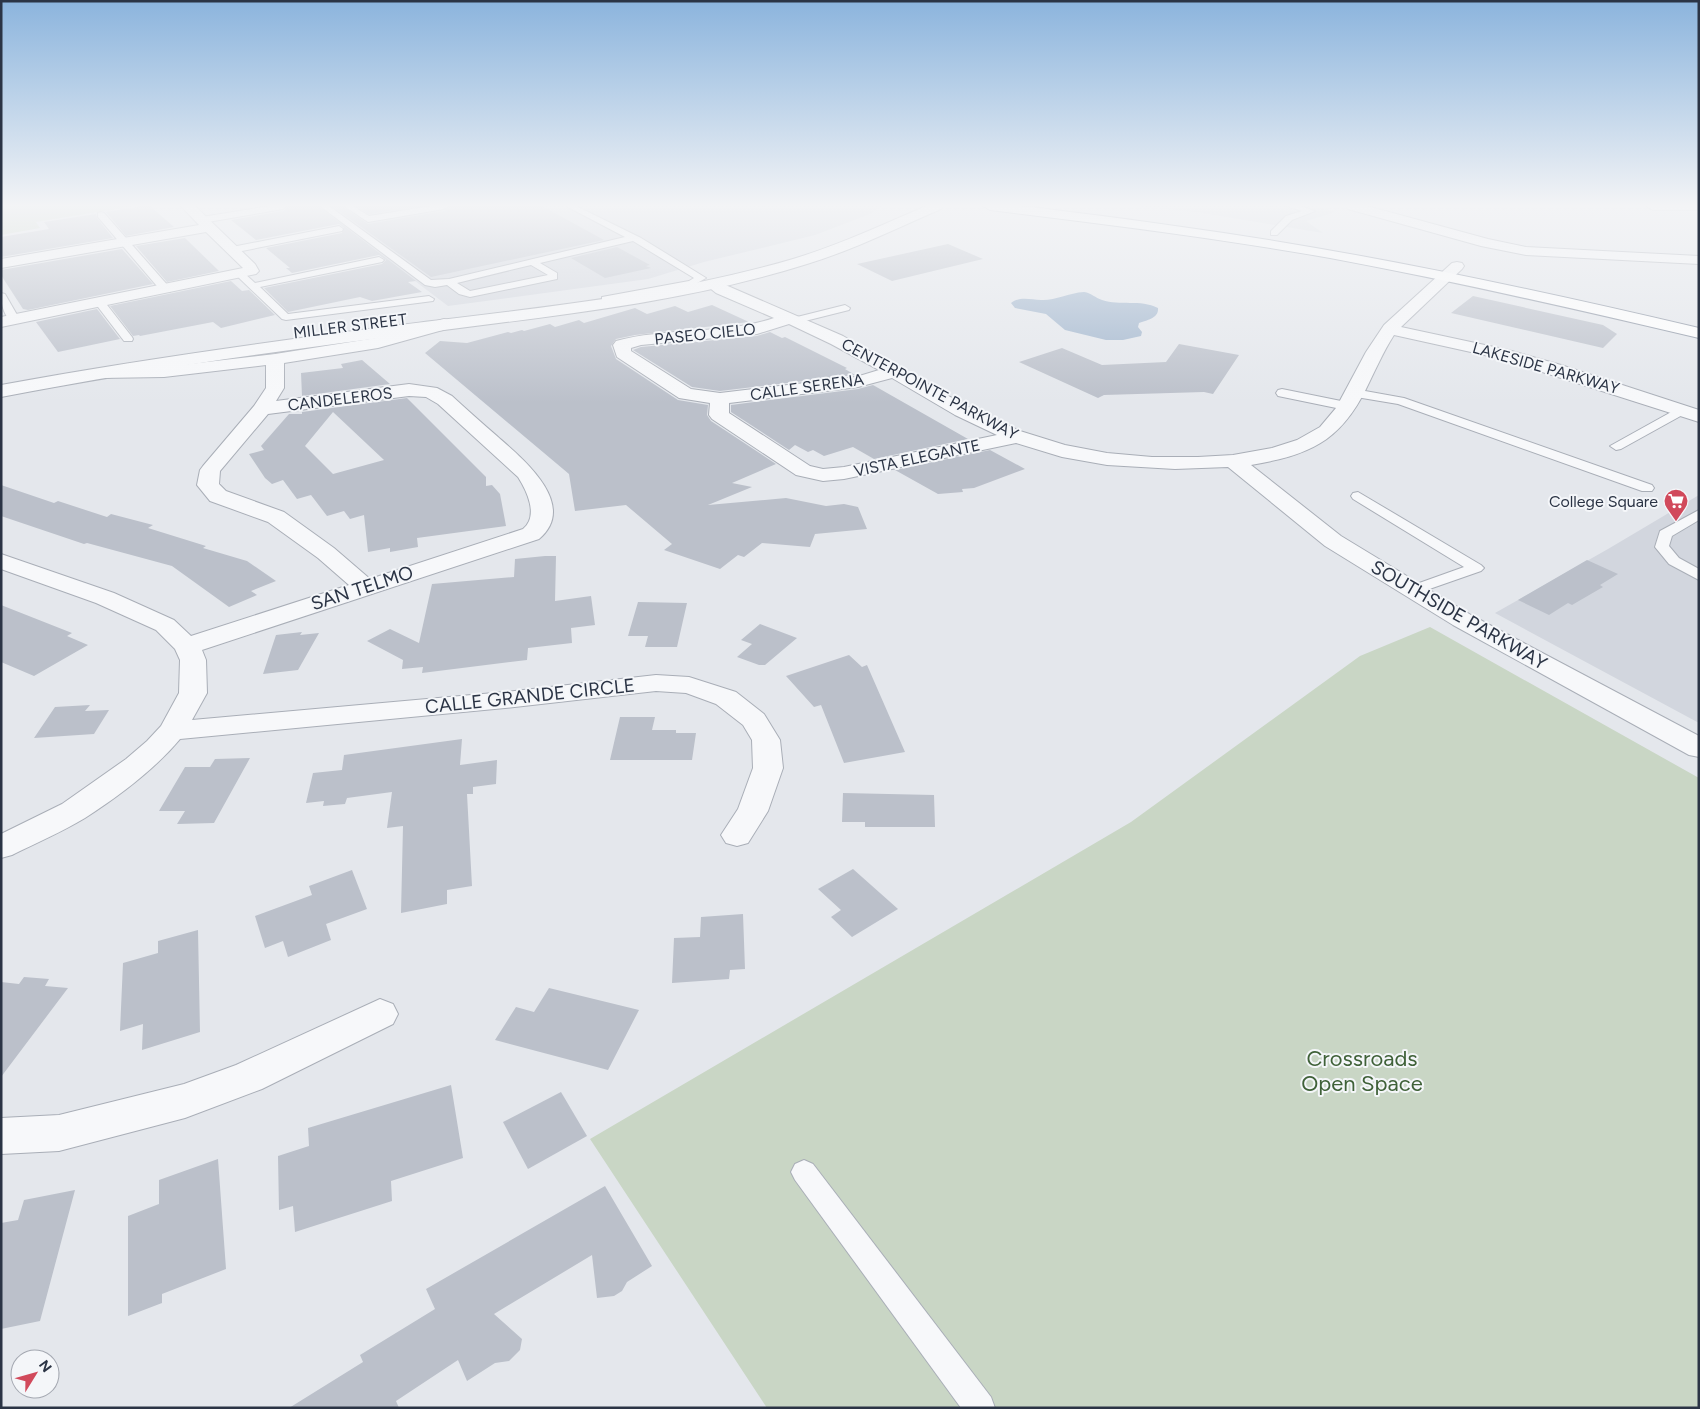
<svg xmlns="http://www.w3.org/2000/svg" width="1700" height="1409" viewBox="0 0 1700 1409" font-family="Figtree,sans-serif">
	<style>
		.built { fill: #d2d6de }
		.green { fill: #c9d6c5 }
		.water { fill: #9fb4cc }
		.building { fill: #bbc0ca; fill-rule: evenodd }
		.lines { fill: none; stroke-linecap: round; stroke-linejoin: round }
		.service-casing { stroke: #a9aeb7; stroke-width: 2 }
		.minor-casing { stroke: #a9aeb7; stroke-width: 2 }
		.tertiary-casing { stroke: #a9aeb7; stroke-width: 2 }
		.trunk-casing { stroke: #8b94a3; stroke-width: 2 }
		.service { fill: #f7f8fa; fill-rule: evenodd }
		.minor { fill: #f7f8fa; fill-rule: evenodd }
		.tertiary { fill: #f7f8fa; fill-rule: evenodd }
		.trunk { fill: #fff; fill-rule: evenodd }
		.labels { text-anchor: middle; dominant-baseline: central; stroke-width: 4; stroke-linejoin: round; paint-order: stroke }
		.far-street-label { font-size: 16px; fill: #2b3445; stroke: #f4f6f9 }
		.far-poi-label { font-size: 16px; fill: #2b3445; stroke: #f4f6f9; text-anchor: end }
		.street-label { font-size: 19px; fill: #2b3445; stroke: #f4f6f9 }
		.near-park-label { font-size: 22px; fill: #3f6138; stroke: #f4f6f9 }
	</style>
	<rect width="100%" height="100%" fill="#e4e7ec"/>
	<g class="built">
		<polygon points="316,206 883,206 870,214 815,235 704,262 648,279 448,306"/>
		<polygon points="1139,206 1314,206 1336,212 1306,221 1323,233 1196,212"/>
		<polygon points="1699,495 1699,723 1495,613 1608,549"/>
	</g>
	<g class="green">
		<polygon points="1,206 134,206 36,222 40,228 1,235"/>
		<polygon points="1430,627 1699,778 1699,1408 767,1408 590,1139 1131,822 1360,656"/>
	</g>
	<path class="water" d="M1084 292C1092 293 1095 298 1102 300 1120 306 1140 299 1158 308 1159 318 1147 320 1139 323L1138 327 1142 332 1141 336 1123 340H1106L1065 330 1046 314 1015 308 1011 303C1020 296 1031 300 1041 300 1054 301 1068 293 1084 292Z"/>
	<g class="building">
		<polygon points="143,206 150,206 174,227 126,236 106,212"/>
		<polygon points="289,206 318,206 416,281 408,282 422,292 372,301 360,297 288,312 264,288 382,264 386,260 379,255 292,273 286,268 290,268 266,248 342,233 344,228 339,224 256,240 231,220 283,211"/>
		<polygon points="332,206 342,206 368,224 444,211 450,206 542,206 604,240 431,277"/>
		<polygon points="356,206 421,206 369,214"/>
		<polygon points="96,214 97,218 113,238 1,257 1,237 49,229 44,222"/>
		<polygon points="185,238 219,271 167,282 136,246"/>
		<polygon points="948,244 983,259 892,281 857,264"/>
		<polygon points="617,247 650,265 646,266 651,268 605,278 571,258"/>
		<polygon points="122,249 153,284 28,310 23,309 1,275 1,270"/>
		<polygon points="231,281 242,291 249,290 275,315 221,328 213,322 140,336 139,335 133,336 110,306"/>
		<polygon points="1473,296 1603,325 1617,334 1603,348 1451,313"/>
		<polygon points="712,305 749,322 635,335 616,339 611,346 616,359 678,400 708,405 707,415 711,421 776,464 732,483 752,487 708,505 786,498 826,506 844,504 858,507 867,529 815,534 810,547 762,543 744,557 738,555 720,569 664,550 672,544 626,505 575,511 569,474 425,353 440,341 467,343 508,332 511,333 522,330 524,331 550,324 555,327 579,320 584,323 635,308 647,314 675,306 688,312"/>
		<polygon points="97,309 120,339 58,352 36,322"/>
		<polygon points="770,332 782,338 785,337 847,368 845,369 855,375 720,391 692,387 633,350 641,347 757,336"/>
		<polygon points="1179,344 1239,355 1213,394 1204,392 1104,395 1098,398 1019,362 1062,348 1102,365 1166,362"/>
		<polygon points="362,360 390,384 302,396 301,373 343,368 341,364"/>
		<polygon points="873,385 968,439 874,459 853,447 824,456 813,450 808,452 795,445 789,450 731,412 731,405 858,389"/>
		<path d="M407 398 486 477V486L492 485 500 494 506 526 417 538 418 547 390 552V548L368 552 364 515 350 519 344 511 327 516 311 495 297 499 283 480 272 484 265 478 249 454 264 450 261 446 289 414H302V412ZM333 412 384 460 333 474 305 446Z"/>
		<polygon points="990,450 1025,469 974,488 962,489 963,492 938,494 895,470"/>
		<polygon points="1,485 54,503 58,501 107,517 111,514 153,525 148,528 206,546 203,548 247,561 276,581 251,591 257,595 229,607 172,566 87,543 84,544 1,516"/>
		<polygon points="545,556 556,556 555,601 591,596 595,625 571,628 572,643 528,648 527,660 422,673 423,667 402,669 403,660 367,641 390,629 419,643 432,584 514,577 515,559"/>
		<polygon points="1587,560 1618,574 1600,585 1603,587 1572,605 1568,603 1549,615 1518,600"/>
		<polygon points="638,602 687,603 677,647 645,647 648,636 628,636"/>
		<polygon points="1,605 72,633 67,636 88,645 34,676 1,662"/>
		<polygon points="760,624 797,638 765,665 759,665 737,657 752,644 741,640"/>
		<polygon points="302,632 300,635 319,633 298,670 263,674 276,635"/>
		<polygon points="849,655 862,667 867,665 905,752 844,763 821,705 814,707 786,676"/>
		<polygon points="90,705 85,711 109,710 94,734 34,738 55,707"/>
		<polygon points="620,717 655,717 652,730 676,730 676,733 696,733 692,760 610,760"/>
		<polygon points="462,739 460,765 497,760 496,784 473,787 473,794 467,794 472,886 447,890 447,904 401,913 403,826 387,828 392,792 347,798 345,804 323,806 324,801 306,803 313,773 342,770 344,755"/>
		<polygon points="250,758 214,823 177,824 185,811 159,811 185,767 210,767 215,759"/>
		<polygon points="843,793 934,795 935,827 865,827 865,822 842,822"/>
		<polygon points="853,869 898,909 852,937 831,917 841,910 818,889"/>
		<polygon points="352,870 367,909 326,924 331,940 288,957 283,941 265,948 255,916 312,895 309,886"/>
		<polygon points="743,914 745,969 730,970 729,979 672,983 674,938 700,937 701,917"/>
		<polygon points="198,930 200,1032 142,1050 143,1024 120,1031 123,963 158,953 158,941"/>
		<polygon points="24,977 49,979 45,986 68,988 1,1077 1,982 19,984"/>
		<polygon points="549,988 639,1010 608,1070 495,1040 516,1007 534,1012"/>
		<polygon points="451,1085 463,1158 391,1181 392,1201 295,1232 293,1206 279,1210 278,1156 309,1146 308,1128"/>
		<polygon points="561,1092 587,1136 528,1169 503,1122"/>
		<polygon points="218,1159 226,1269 162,1294 162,1303 128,1316 128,1216 159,1204 159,1180"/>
		<polygon points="605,1186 652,1266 627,1282 622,1291 614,1296 597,1298 592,1255 494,1314 522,1339 520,1350 509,1361 495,1363 467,1381 458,1360 396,1401 399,1408 289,1408 363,1362 360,1355 435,1309 426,1289"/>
		<polygon points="75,1190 40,1321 1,1329 1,1223 18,1220 24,1200"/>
	</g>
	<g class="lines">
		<defs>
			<g id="service">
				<polygon points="270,206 287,206 283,209 202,223 198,220 202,217"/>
				<path d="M320 206H329L431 280 449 279 625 237 566 206H576L641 238 706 278 692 286 602 301V297L689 281 694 278 633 241 540 263 557 273V279L470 297 459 294 447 285 435 287 425 285ZM531 265 548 275 470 291 457 283Z"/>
				<polygon points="344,206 353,206 369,216 431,206 448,206 444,209 368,222"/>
				<polygon points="1287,206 1300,206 1315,211 1292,220 1277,235 1271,235 1271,231 1286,216 1302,211"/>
				<polygon points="101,212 104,213 170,288 170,292 162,292 98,217 98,213"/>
				<polygon points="339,226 343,229 342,231 232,253 227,250 232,247"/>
				<polygon points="379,257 384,260 382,262 260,287 288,314 429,296 434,299 433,301 286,320 282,319 236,275 238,273 244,273 255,283"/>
				<path d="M1 293 5 294 20 320 19 322 15 323C4 319 1 304 1 293Z"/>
				<polygon points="100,300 104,301 132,337 133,339 132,341 124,341 95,303"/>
				<polygon points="845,305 850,308 849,310 793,324 788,321 789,319"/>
				<polygon points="1282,389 1346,402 1352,406 1346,410 1278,396 1276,393 1278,390"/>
				<polygon points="1354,389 1404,398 1652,485 1654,488 1652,491 1642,491 1398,404 1350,396 1348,393"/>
				<polygon points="1682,406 1688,410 1686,413 1621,449 1616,450 1610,446"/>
				<polygon points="1358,492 1481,565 1484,568 1481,571 1418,593 1408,593 1405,590 1408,587 1464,567 1353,499 1351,496 1353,493"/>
				<polygon points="1699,510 1699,520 1672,536 1669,546 1679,558 1699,569 1699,580 1669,564 1655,547 1660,531"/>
				<polygon points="804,1160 813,1164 991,1397 995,1408 961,1408 795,1180 791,1172 795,1164"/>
			</g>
			<g id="minor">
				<polygon points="181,206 195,206 255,264 259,271 256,274 1,327 1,317 243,268 206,232 1,268 1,259 199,225"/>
				<polygon points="1346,206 1367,206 1488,239 1526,247 1699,256 1699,264 1526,255 1481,246 1348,209"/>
				<polygon points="1646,206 1699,206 1699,210 1653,210"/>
				<path d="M1457 262 1462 263 1464 266 1462 269 1401 327 1508 350 1561 365 1699 410V422L1498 358 1394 335C1383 352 1375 371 1366 389 1339 443 1308 455 1251 465L1341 536 1471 615 1699 736V757L1689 755 1453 625 1325 546 1228 467 1175 469 1107 465 1062 457 1016 443 844 479 823 481 796 475 712 419 709 415 710 403 679 398 617 357 613 345 616 341C668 327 724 335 774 318L716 293 706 285 709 282 714 280 843 336 968 407 1020 431 1065 445 1107 453 1152 457H1198L1233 455 1272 448 1297 440 1320 427 1336 408 1366 352 1384 325 1452 263ZM789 324 831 344 879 370 856 377 720 393 691 389 631 351V348L641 345 757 334ZM892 378 955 415 997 435 844 467 823 469 810 466 729 413V403L858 387Z"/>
				<path d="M444 319 450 320 452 324 450 328 378 348 284 363V388L276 401 409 384 437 388 452 396C467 410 482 423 498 437 523 459 579 505 539 539L202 650 206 660 207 693 192 720 505 692 656 675 689 677 736 692 764 714 780 740 783 768 768 811 748 843 737 846 726 843 721 835 738 809 753 768 752 740 743 725 716 704 686 693 656 691 505 708 180 739C154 770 119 796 85 818 62 832 36 843 12 855L1 858V834L62 804 126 759 147 741 161 726 179 693 180 660 175 649 156 630 96 603 1 569V554L114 593 174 620 191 636 349 585 318 558 268 522 210 501 197 485 200 470 203 466 254 406 266 388V365L164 377 101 378 95 377 92 373 95 369 164 367 275 354 376 338ZM409 396 426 397 438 404 518 477C527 491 539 516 523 529L370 579 334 548 284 512 226 491 219 484 220 471 268 414Z"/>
				<polygon points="380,999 393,1004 398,1014 393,1024 262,1089 185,1118 59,1151 1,1154 1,1118 59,1115 184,1084 236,1065"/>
			</g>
			<path id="tertiary" d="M926 206H943L941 209C897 228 853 250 807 264 687 302 560 315 436 331 291 349 145 369 1 397V385C130 361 260 343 391 326 526 309 663 297 793 259 839 245 882 225 926 206Z"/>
			<path id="trunk" d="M983 206C1012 204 1041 208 1070 212 1105 216 1140 221 1175 226 1351 250 1525 287 1699 328V338C1576 309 1454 281 1330 258 1217 238 1104 224 990 210Z"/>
		</defs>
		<use href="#service" class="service-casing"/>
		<use href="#minor" class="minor-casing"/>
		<use href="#tertiary" class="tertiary-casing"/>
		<use href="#trunk" class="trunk-casing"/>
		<use href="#service" class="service"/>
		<use href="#minor" class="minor"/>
		<use href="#tertiary" class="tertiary"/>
		<use href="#trunk" class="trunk"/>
	</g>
	<linearGradient id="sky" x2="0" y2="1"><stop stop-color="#8bb4dd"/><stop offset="0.51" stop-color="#f3f4f6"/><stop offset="1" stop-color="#f3f4f6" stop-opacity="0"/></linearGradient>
	<rect width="1700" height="403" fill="url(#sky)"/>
	<defs>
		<symbol id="supermarket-pin" viewBox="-11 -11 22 30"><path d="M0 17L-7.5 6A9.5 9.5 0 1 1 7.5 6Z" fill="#d1495b" stroke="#f4f6f9"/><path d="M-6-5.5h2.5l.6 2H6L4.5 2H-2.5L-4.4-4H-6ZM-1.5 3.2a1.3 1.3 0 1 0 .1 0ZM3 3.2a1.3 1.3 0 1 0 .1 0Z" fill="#fff"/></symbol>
	</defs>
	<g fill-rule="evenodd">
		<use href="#supermarket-pin" x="1662" y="487" width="28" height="38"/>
	</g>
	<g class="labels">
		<g class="far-street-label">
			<text transform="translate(350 326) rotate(-7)">MILLER STREET</text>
			<text transform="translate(705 334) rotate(-6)">PASEO CIELO</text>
			<text transform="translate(1546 368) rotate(16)">LAKESIDE PARKWAY</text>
			<text transform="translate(807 387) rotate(-8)">CALLE SERENA</text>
			<text transform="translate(930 389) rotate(28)">CENTERPOINTE PARKWAY</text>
			<text transform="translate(340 399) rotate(-7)">CANDELEROS</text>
			<text transform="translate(917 458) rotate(-12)">VISTA ELEGANTE</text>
		</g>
		<g class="far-poi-label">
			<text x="1658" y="501">College Square</text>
		</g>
		<g class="street-label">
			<text transform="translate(362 588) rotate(-18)">SAN TELMO</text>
			<text transform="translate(1459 615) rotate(30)">SOUTHSIDE PARKWAY</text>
			<text transform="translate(530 696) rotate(-6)">CALLE GRANDE CIRCLE</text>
		</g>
		<g class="near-park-label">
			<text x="1362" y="1058">Crossroads<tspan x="1362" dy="25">Open Space</tspan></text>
		</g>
	</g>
	<rect width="1700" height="1409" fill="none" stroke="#2b3445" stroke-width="5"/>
	<g transform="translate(35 1374) rotate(53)"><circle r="24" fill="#f4f6f9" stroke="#a4a8b1"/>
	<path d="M0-4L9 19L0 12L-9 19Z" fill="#d1495b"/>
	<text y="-8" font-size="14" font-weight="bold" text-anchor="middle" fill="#2b3445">N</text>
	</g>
</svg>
